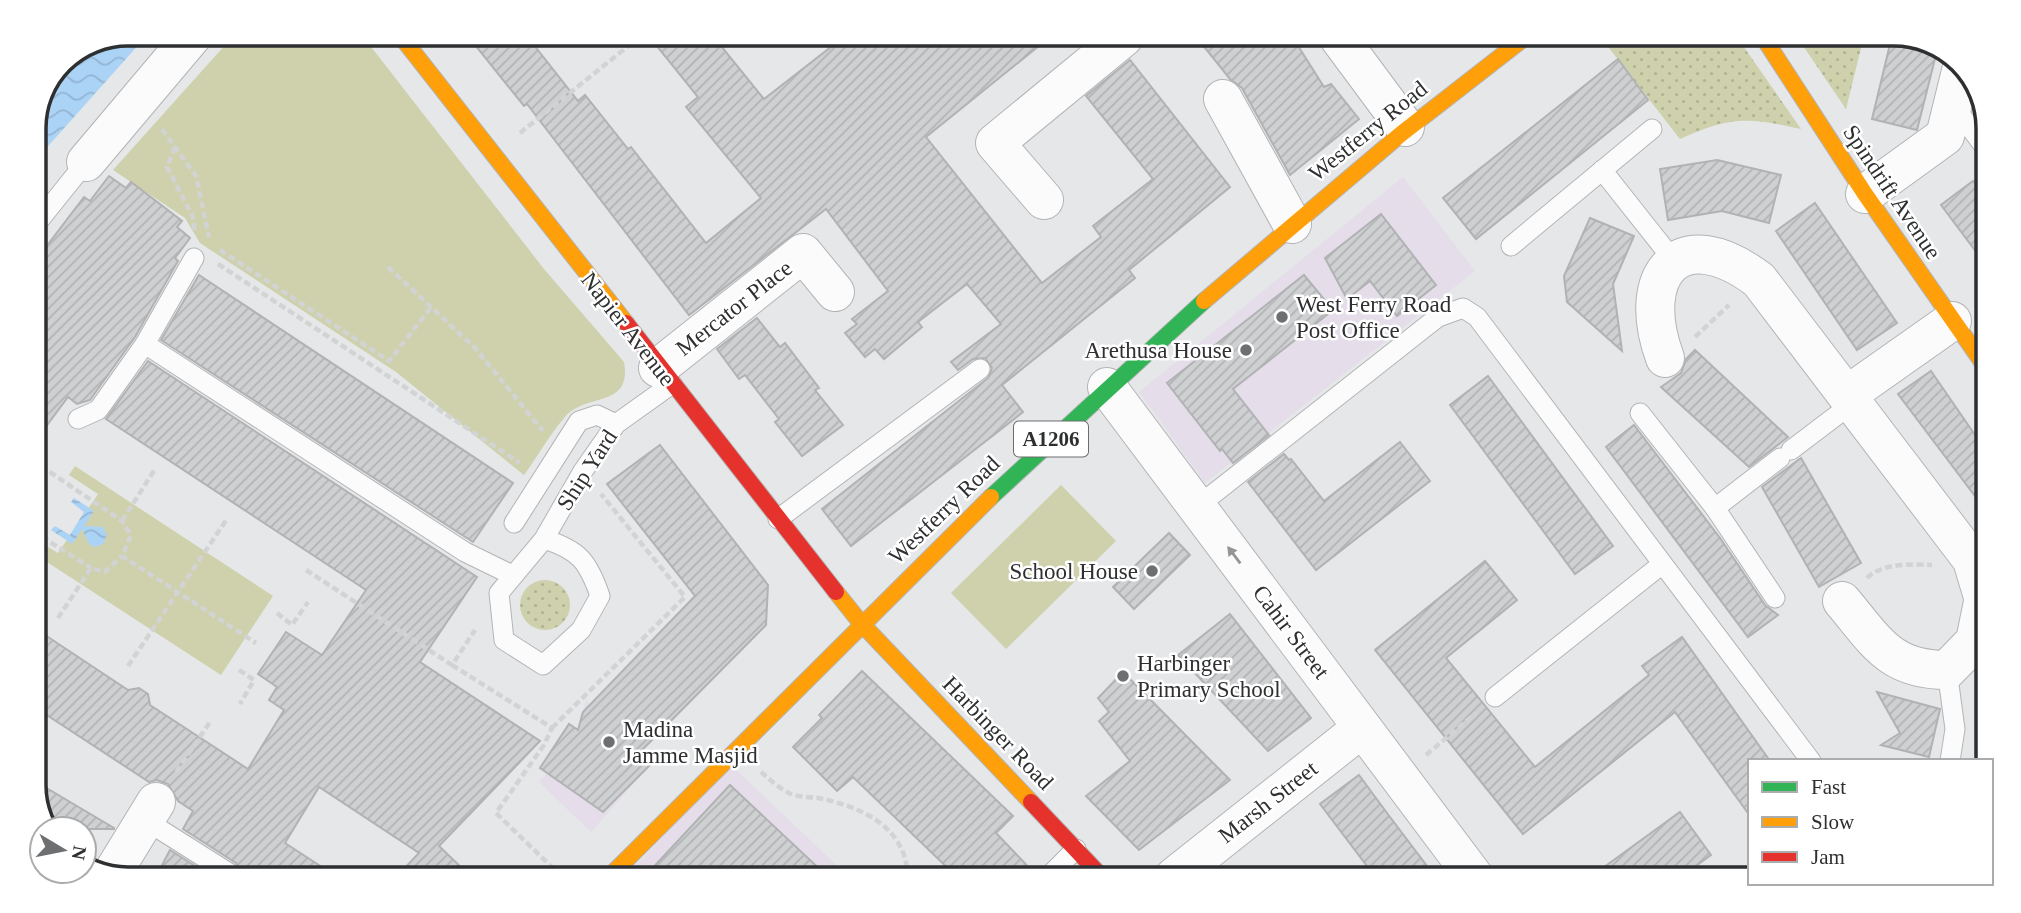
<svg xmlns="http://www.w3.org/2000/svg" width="2021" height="913" viewBox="0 0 2021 913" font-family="'Times New Roman',serif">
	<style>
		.commercial { fill: #e5deea }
		.grass { fill: url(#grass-dots) }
		.park { fill: #ced1ab }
		.water { fill: url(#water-waves) }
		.building { fill: url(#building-hatch); stroke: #b1b2b4; stroke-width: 2 }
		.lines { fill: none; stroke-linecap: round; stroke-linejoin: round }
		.lane-casing { stroke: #b3b4b6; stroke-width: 21 }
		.street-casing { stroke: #b3b4b6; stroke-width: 40 }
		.fast-casing { stroke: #b3b4b6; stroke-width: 18 }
		.slow-casing { stroke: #b3b4b6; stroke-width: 18 }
		.jam-casing { stroke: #b3b4b6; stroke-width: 18 }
		.path { stroke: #d2d3d3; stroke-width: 4.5; stroke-dasharray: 7 3.5; stroke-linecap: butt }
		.lane { stroke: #fbfbfc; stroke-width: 19 }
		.street { stroke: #fbfbfc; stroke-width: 38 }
		.fast { stroke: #30b455; stroke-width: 16 }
		.slow { stroke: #ff9f0a; stroke-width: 16 }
		.jam { stroke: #e5322d; stroke-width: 16 }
		.oneway { fill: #949596 }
		.poi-dot { fill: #6e6f71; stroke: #fff; stroke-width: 2.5 }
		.labels { text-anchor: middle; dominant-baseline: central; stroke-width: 5; stroke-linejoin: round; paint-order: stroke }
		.shield { fill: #fff; stroke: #6d6d6f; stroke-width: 2 }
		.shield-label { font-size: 21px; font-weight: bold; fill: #2e2f31 }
		.street-label { font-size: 23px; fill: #2e2f31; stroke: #fff }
		.poi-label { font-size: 23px; fill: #2e2f31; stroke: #fff; text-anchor: start }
		.rim { fill: none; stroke: #2e2f31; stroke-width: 3.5 }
	</style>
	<defs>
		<pattern id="grass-dots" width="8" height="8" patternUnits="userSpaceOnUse" patternTransform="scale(1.75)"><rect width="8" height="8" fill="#ced1ab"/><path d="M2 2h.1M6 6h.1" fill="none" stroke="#b1b494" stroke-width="1.8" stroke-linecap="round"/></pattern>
		<pattern id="water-waves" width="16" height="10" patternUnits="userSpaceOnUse" patternTransform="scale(1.75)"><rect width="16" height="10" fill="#abd3f6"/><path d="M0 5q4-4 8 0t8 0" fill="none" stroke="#93b5d3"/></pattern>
		<pattern id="building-hatch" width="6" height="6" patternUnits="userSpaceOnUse" patternTransform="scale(1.75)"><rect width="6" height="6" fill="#cfd0d2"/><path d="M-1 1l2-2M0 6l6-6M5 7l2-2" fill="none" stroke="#b2b3b5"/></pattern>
	</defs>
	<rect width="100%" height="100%" fill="#e5e7e9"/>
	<g class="commercial">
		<polygon points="1403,177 1475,271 1205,483 1139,392"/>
		<polygon points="586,700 652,763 591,832 539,782 567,753 578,731"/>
		<polygon points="731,765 847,875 627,875"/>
	</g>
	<g class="grass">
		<path d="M1602 39 1739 40 1801 129C1747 117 1731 116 1680 139Z"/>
		<polygon points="1799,40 1863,40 1846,109"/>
		<circle cx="545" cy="605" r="25"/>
	</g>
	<g class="park">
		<path d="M235 34H361L544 269 624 362C632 409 587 392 565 417 550 434 538 456 524 475L396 372 200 243 185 218 113 170Z"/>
		<polygon points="75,466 273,596 221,675 33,553 33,538 58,553 98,494 69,475"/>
		<polygon points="1061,485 1116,541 1006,649 951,593"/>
	</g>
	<g class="water">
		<polygon points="128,33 149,33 33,163 33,122 61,61"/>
		<polygon points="74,498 94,511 84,526 103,527 107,535 103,544 95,547 89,544 82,529 72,544 51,530 55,526 70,535 84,512 71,502"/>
	</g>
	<g class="building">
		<polygon points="467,35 526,35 578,101 585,95 628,149 631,147 706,243 761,198 686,107 698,97 648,35 713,36 764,99 845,36 1050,37 926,137 1042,283 1101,237 1093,226 1153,179 1086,96 1130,60 1230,187 1129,270 1135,278 1002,385 1023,412 851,546 822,509 988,378 992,368 985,358 973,359 958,370 951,362 1001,324 967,284 918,322 922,327 884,359 875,349 865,357 845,333 857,324 852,319 888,291 826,209 689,315 527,104 524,106"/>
		<polygon points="1197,38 1272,38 1279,47 1293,38 1324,87 1331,84 1359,119 1290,175 1242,88 1230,79"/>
		<polygon points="1891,40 1930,41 1938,47 1917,130 1872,119"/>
		<polygon points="1618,59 1648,100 1476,239 1443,198"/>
		<polygon points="1717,160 1781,175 1769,223 1722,211 1668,220 1660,169"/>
		<polygon points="109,176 126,188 131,182 182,221 177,227 190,238 175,258 178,261 135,337 90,400 77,404 68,397 33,444 33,270 46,254 43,251 84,197 90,201"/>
		<polygon points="1973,181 1987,199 1986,265 1941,205"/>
		<polygon points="1815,203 1897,323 1857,350 1776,231"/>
		<polygon points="1381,214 1436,285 1397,316 1370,281 1347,299 1325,258"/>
		<polygon points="1590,218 1634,236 1613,284 1622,351 1567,302 1564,276"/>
		<polygon points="199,275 513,483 473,542 161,340"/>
		<polygon points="1304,275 1333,310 1233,389 1269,435 1233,463 1222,449 1220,451 1167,383"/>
		<polygon points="757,318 780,347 785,343 819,388 815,390 843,425 802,456 775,422 779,419 745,375 739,379 717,349"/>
		<polygon points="1695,350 1788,437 1749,467 1661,387 1681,373 1686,359"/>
		<polygon points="148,361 477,577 420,662 540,741 439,846 468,874 399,874 419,853 319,787 285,843 331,873 241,873 236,863 183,829 193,811 178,801 168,784 157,780 149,782 33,706 33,627 128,690 139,688 148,694 150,705 248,769 284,710 269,700 277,687 258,674 286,632 322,655 366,590 106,419"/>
		<polygon points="1931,371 1984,448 1984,508 1898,394"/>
		<polygon points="1488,376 1613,546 1575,574 1450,405"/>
		<polygon points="1634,425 1720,538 1765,605 1778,615 1748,637 1606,447"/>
		<polygon points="1400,442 1430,481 1316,570 1248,482 1284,454 1289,460 1291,459 1324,501"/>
		<polygon points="660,445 768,585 766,625 640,752 652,763 603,812 540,768 569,724 578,730 583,712 695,596 607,484"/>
		<polygon points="1801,458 1861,563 1819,587 1762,487"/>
		<polygon points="1169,533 1190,555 1134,609 1113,587"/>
		<polygon points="1485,561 1517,600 1446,658 1535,767 1649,675 1642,666 1682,637 1770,761 1750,761 1750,816 1675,712 1523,834 1375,650"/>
		<polygon points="1230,614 1311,718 1268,751 1178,655"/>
		<polygon points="862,671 1013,816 996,833 1037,876 956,876 853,777 837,791 793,747 822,718 819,715"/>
		<polygon points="1123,672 1230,780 1139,850 1086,796 1130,761 1099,721 1109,712 1098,698"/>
		<polygon points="1877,692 1940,709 1929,757 1881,745 1900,733"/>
		<polygon points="1359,775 1387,813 1436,878 1376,878 1320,804"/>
		<polygon points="33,780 114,828 114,829 47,829 33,792"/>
		<polygon points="730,785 826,875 646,875"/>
		<polygon points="1680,812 1711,855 1678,879 1589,878"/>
		<polygon points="170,850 206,873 158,873"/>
	</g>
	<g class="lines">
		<defs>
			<g id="lane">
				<polyline points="1953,105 1987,150"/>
				<polyline points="1602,170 1674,261"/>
				<polyline points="33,228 86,162"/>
				<polyline points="1511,246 1652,129"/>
				<polyline points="145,344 465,552 512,575"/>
				<polyline points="1640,413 1715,508"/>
				<polyline points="78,419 98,410 106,399 145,344 194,258"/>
				<polyline points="1791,450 1853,403"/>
				<polyline points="1198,506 1438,317 1463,308 1477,317 1811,761"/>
				<polyline points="778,519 980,369"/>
				<polyline points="514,523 579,421 597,415 616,424"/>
				<path d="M544 539 499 593 504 640 543 665 581 630 600 596C588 561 579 550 544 539L583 471 616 424 672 384"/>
				<polyline points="1775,598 1715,508 1780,458"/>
				<polyline points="1947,670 1955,729 1950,761"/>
				<polyline points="1495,697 1661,565"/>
				<polyline points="145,820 229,873"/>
				<polyline points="1049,876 1076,849"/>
			</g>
			<g id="street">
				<polyline points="1339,38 1405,127"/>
				<polyline points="1223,99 1292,224"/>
				<polyline points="86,162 194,34"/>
				<polyline points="1865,194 1945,136 1962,67"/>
				<polyline points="1044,200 995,143 1124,37"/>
				<path d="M1665 358C1634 274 1680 220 1759 280L1972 560 1983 597"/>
				<polyline points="658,368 803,253 835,292"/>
				<polyline points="1107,387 1475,878"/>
				<polyline points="1847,395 1952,321"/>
				<path d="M1842 601C1876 641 1889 670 1947 670L1975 641 1983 602"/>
				<polyline points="113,872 156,802"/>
				<polyline points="1174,877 1362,728"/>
			</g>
			<polyline id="fast" points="991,497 1204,301"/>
			<g id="slow">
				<polyline points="399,34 626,323"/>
				<polyline points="1765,40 1865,194 1985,366"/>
				<polyline points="1204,301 1401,134 1523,39"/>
				<polyline points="836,592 860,622 1031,802"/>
				<polyline points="611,875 991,497"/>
			</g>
			<g id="jam">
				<polyline points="626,323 836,592"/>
				<polyline points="1031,802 1102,877"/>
			</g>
		</defs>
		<use href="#lane" class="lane-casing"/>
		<use href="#street" class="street-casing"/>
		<use href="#fast" class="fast-casing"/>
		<use href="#slow" class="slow-casing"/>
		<use href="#jam" class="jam-casing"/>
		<g class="path">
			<polyline points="162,129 196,176 209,237"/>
			<polyline points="520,133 642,35"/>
			<polyline points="175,147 167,167 193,217 195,233"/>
			<polyline points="220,250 389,361 430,309"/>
			<polyline points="218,264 520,463"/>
			<polyline points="388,267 475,348 543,431"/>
			<polyline points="1695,337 1729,305"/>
			<polyline points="41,466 122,521 131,535 122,556 256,643"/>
			<polyline points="122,521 155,469"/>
			<polyline points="33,531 91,568"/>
			<polyline points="306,570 452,665 475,630"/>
			<path d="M1867 578C1882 563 1911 564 1932 565"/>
			<polyline points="277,613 292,625 308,602"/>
			<polyline points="58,618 91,568 105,572 122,556"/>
			<polyline points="452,665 552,728 544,745 496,813 559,874"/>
			<polyline points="128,666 227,519"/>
			<polyline points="239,670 254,680 240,704"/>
			<polyline points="552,728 685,597 601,494"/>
			<polyline points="1426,755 1476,713"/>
			<polyline points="176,772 210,722"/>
			<path d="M761 772C769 779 778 787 787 792 795 797 808 797 818 798 862 807 905 826 908 876"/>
		</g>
		<use href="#lane" class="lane"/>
		<use href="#street" class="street"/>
		<use href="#fast" class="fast"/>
		<use href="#slow" class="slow"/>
		<use href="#jam" class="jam"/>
	</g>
	<defs><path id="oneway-solid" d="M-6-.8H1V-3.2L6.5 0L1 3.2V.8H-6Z" transform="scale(1.75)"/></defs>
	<use class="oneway" href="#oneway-solid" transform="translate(1234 555) rotate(-127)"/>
	<g class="poi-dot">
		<circle cx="1282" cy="317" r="7"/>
		<circle cx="1246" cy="350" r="7"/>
		<circle cx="1152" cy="571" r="7"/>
		<circle cx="1123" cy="676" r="7"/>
		<circle cx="609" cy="742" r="7"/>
	</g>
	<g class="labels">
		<rect class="shield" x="1014" y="421.5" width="74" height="35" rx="5"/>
		<g class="shield-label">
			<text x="1051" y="439">A1206</text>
		</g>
		<g class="street-label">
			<text transform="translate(1368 131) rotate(-39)">Westferry Road</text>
			<text transform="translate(1892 192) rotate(56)">Spindrift Avenue</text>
			<text transform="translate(734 308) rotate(-38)">Mercator Place</text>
			<text transform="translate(628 329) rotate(52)">Napier Avenue</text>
			<text transform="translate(587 470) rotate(-57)">Ship Yard</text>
			<text transform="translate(944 510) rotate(-44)">Westferry Road</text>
			<text transform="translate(1291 632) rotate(53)">Cahir Street</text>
			<text transform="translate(998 733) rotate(46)">Harbinger Road</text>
			<text transform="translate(1268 802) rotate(-38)">Marsh Street</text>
		</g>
		<g class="poi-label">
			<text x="1296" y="304">West Ferry Road<tspan x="1296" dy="26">Post Office</tspan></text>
			<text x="1232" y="350" text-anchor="end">Arethusa House</text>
			<text x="1138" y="571" text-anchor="end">School House</text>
			<text x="1137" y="663">Harbinger<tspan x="1137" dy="26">Primary School</tspan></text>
			<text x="623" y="729">Madina<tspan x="623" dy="26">Jamme Masjid</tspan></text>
		</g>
	</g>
	<path d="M0 0H2021V913H0ZM128 46H1894A82 82 0 0 1 1976 128V785A82 82 0 0 1 1894 867H128A82 82 0 0 1 46 785V128A82 82 0 0 1 128 46Z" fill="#fff" fill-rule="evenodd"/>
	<path class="rim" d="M128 46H1894A82 82 0 0 1 1976 128V785A82 82 0 0 1 1894 867H128A82 82 0 0 1 46 785V128A82 82 0 0 1 128 46Z"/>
	<rect x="1748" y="759" width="245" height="126" fill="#ffffff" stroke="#abacad" stroke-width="2"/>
	<rect x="1762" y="782" width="35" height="10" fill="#30b455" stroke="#abacad" stroke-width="2"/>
	<text x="1811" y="794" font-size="21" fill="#2e2f31">Fast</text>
	<rect x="1762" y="817" width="35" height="10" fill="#ff9f0a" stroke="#abacad" stroke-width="2"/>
	<text x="1811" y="829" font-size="21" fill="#2e2f31">Slow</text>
	<rect x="1762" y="852" width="35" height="10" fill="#e5322d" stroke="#abacad" stroke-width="2"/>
	<text x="1811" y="864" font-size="21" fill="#2e2f31">Jam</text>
	<g transform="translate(63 850) rotate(100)"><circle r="33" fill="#ffffff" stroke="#abacad" stroke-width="2"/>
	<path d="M0-5L12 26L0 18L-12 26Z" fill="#6e6f71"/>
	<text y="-10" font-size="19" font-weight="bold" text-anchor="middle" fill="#2e2f31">N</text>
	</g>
</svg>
